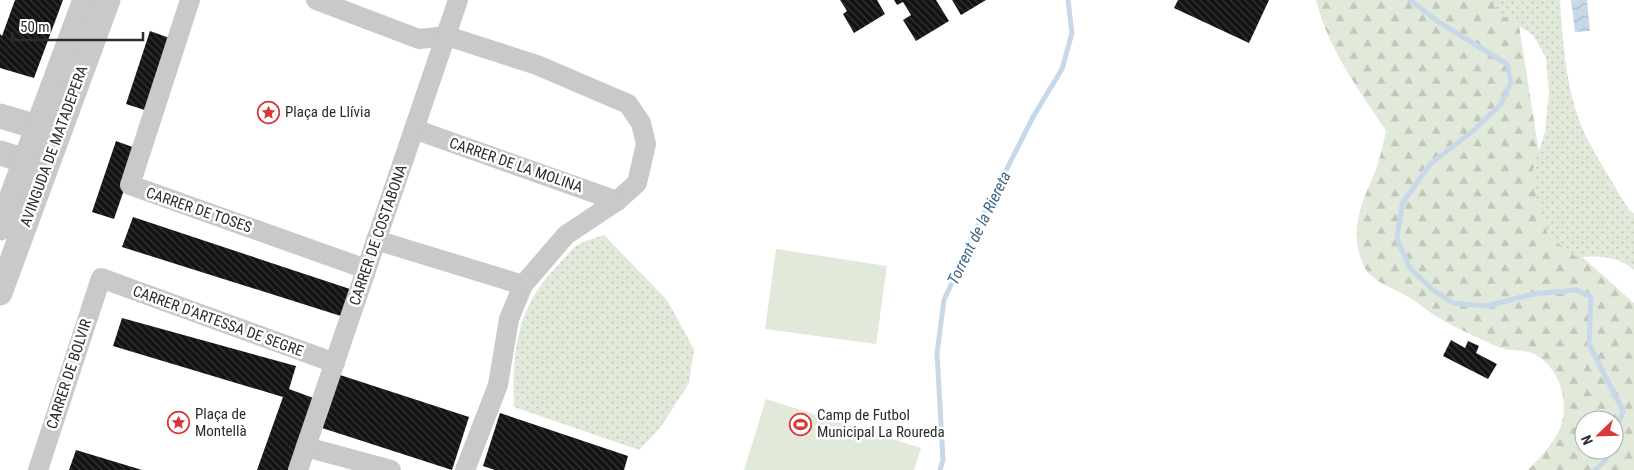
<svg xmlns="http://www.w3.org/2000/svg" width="1634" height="470" viewBox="0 0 1634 470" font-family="'Roboto Condensed',sans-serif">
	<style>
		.forest { fill: url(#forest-firs); fill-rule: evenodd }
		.park { fill: url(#park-dots) }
		.pitch { fill: #e1e9da }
		.water { fill: url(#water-waves) }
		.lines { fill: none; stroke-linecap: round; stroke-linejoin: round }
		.stream { stroke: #c7d9e8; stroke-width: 5 }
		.building { fill: url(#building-back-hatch) }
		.minor { stroke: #c9c9c9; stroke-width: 20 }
		.tertiary { stroke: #c9c9c9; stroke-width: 25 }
		.labels { text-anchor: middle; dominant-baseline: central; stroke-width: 5; stroke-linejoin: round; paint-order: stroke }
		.poi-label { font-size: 15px; fill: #2c2c2c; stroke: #fff; text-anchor: start }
		.street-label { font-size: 15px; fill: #2c2c2c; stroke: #fff }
		.water-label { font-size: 16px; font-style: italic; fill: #406789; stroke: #fff }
	</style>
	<defs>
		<pattern id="forest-firs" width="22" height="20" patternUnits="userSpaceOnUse" patternTransform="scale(1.25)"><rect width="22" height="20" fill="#e1e9da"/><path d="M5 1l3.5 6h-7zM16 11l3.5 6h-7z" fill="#c1c8bb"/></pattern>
		<pattern id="park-dots" width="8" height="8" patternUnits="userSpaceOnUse" patternTransform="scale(1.25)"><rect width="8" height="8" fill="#e1e9da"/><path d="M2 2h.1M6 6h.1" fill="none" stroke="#c1c8bb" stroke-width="1.8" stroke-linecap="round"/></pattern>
		<pattern id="water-waves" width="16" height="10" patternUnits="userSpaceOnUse" patternTransform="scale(1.25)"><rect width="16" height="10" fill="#c7d9e8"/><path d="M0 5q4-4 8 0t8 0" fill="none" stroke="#abbac7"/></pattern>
		<pattern id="building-back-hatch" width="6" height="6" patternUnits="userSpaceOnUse" patternTransform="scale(1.25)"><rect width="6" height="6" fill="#131313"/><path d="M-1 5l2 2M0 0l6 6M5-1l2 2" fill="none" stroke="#363636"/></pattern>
	</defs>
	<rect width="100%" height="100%" fill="#fff"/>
	<path class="forest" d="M1316 0H1515L1551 229 1634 303V470H1528C1540 457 1553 445 1560 428 1571 401 1558 362 1529 352 1523 350 1516 351 1510 350 1498 348 1485 341 1474 336 1462 330 1449 324 1437 317 1426 310 1415 300 1403 294 1387 285 1369 281 1362 262 1349 229 1362 202 1375 172 1380 159 1383 145 1386 131 1358 88 1329 51 1316 0ZM1584 420H1614V450H1584Z"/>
	<g class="park">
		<path d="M1490 0H1560C1563 45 1566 91 1584 132 1597 159 1614 184 1629 210L1634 214V270C1618 256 1597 255 1577 258L1548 235 1536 200 1533 169 1545 132 1549 92 1546 58 1533 35 1503 16Z"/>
		<path d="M604 235 667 300 694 349 689 383 660 428 639 450 514 407C512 348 517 306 560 263 566 257 572 248 579 244 587 240 596 238 604 235Z"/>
	</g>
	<g class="pitch">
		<polygon points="776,249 887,266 876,344 765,329"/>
		<polygon points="766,399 921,448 914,470 744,470"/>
	</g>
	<polygon class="water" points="1571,0 1587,0 1590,31 1575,32"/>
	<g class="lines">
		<g class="stream">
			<polyline points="1410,0 1437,21 1507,64 1511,82 1501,104 1473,131 1430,164 1402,204 1397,239 1410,268 1433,290 1453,303 1487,306 1533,294 1577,290 1591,297 1589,344 1623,411 1614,436"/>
			<polyline points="940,470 943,460 937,353 944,300 973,236 1033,117 1062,69 1072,33 1068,0"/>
			<polyline points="1595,470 1605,461 1609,450"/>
		</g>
	</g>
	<g class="building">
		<polygon points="15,0 63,0 34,78 0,68 0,34 2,36"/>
		<polygon points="840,0 877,0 885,14 854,33 843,14 847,11"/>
		<polygon points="894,0 936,0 949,21 916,41 903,20 911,15 903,2 897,5"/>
		<polygon points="952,0 986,0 961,15"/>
		<polygon points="1178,0 1269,0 1249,43 1174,8"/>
		<polygon points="150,31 175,40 151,112 126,104"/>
		<polygon points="116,141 138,149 114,219 92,212"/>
		<polygon points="133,217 353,290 344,317 122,247"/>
		<polygon points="122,318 296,366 289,389 316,399 293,470 257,470 283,397 113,346"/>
		<polygon points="1451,340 1465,348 1468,341 1479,346 1476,353 1497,364 1488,379 1443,356"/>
		<polygon points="337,374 469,417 452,470 319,427"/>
		<polygon points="500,413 628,456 624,470 495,470 483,466"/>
		<polygon points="76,450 142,470 69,470"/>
	</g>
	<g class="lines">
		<g class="minor">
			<polyline points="190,0 130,185 366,269"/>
			<polyline points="316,0 419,39 447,36 537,65 628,104 641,123 646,144 637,183 617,201 566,235 523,285 509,319 498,385 465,470"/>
			<polyline points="414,129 617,201"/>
			<polyline points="376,240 523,285"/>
			<polyline points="306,447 391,470"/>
			<polyline points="38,470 101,278 335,363"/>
			<polyline points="298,470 458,0"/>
		</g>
		<g class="tertiary">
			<polyline points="0,116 37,127"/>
			<polyline points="0,153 25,161"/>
			<polyline points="0,228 85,0"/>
			<polyline points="0,293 108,0"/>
		</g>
	</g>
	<defs>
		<symbol id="sight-ring" viewBox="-11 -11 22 22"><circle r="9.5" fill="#fff" stroke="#da3838" stroke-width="1.5"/><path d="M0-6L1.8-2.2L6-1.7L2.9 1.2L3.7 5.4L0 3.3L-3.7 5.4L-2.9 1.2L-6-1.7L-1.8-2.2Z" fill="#da3838"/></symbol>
		<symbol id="stadium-ring" viewBox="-11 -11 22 22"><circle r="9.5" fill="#fff" stroke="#da3838" stroke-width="1.5"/><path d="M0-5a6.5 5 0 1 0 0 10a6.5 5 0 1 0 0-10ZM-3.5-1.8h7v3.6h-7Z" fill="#da3838"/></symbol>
	</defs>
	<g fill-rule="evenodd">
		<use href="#sight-ring" x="256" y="100" width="25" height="25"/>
		<use href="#sight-ring" x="166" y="410" width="25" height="25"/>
		<use href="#stadium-ring" x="788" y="412" width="25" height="25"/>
	</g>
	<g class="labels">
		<g class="poi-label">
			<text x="285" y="112">Plaça de Llívia</text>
			<text x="195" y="414">Plaça de<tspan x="195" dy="17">Montellà</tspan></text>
			<text x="817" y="415">Camp de Futbol<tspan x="817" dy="17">Municipal La Roureda</tspan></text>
		</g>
		<g class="street-label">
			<text transform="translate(54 146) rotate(-70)">AVINGUDA DE MATADEPERA</text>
			<text transform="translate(516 165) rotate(19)">CARRER DE LA MOLINA</text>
			<text transform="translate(199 210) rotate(19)">CARRER DE TOSES</text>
			<text transform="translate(378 235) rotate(-71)">CARRER DE COSTABONA</text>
			<text transform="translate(218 321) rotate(20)">CARRER D'ARTESSA DE SEGRE</text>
			<text transform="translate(69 374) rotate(-72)">CARRER DE BOLVIR</text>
		</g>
		<g class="water-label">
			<text transform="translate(979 228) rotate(-64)">Torrent de la Riereta</text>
		</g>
	</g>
	<g transform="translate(1599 435) rotate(247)"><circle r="24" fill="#ffffff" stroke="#ababab"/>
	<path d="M0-4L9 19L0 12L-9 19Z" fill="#da3838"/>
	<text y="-8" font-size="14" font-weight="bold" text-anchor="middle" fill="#2c2c2c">N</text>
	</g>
	<path d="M12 32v8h131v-8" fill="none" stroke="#2c2c2c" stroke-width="2.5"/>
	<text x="20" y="32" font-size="15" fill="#2c2c2c" stroke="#ffffff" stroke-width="4" paint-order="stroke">50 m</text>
</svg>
